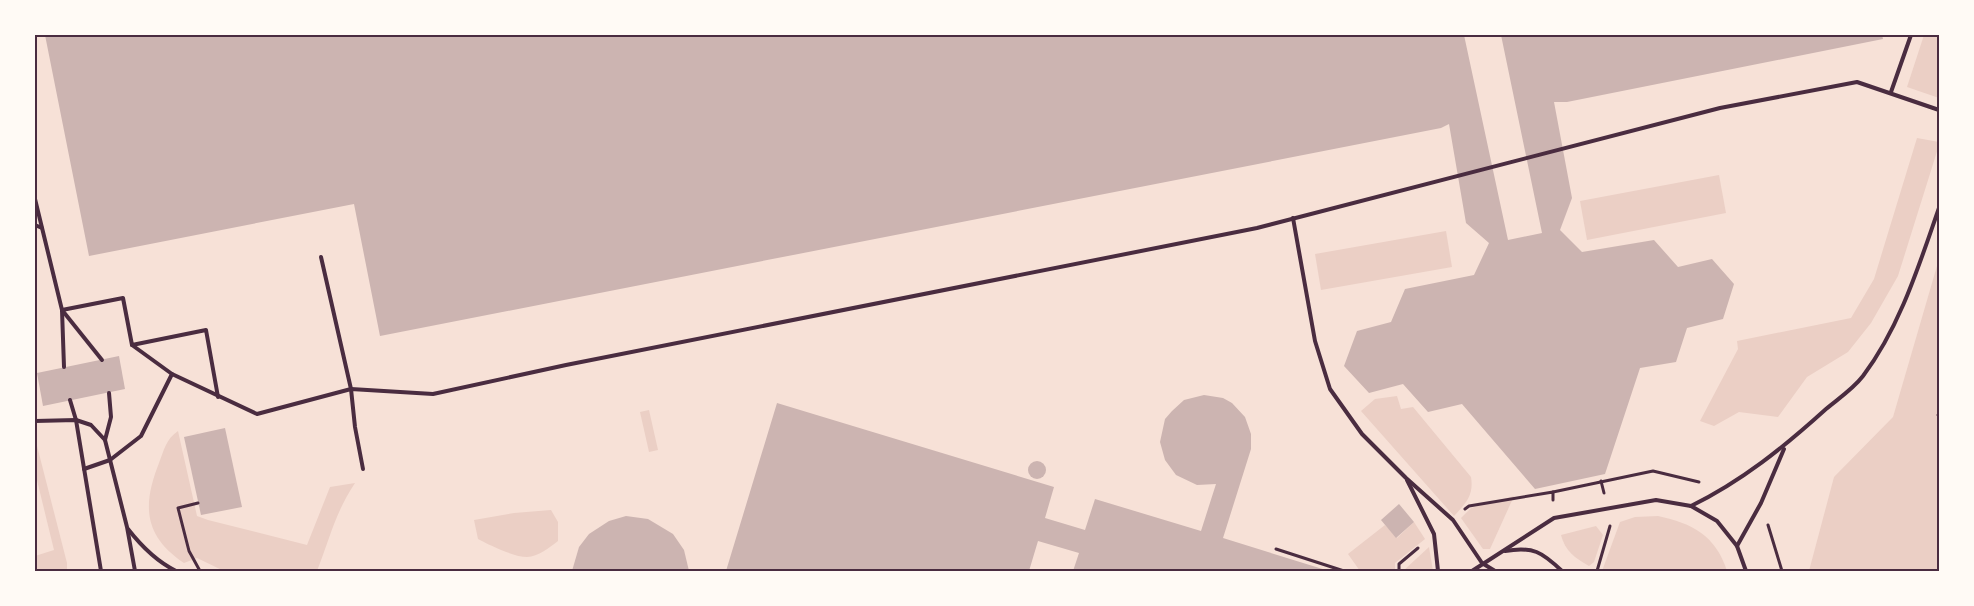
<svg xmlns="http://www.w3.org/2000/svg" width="1974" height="606" viewBox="0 0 1974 606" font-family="'IBM Plex Sans',sans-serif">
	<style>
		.green { fill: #ebcfc5 }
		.building { fill: #ccb4b1 }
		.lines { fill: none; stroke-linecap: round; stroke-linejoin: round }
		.path { stroke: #4a2c40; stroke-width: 3 }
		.service { stroke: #4a2c40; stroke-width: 4 }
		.neatline { fill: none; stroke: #4a2c40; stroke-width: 2 }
	</style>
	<rect width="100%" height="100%" fill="#f7e1d7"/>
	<g class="green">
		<polygon points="1924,35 1939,35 1939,98 1907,87"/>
		<polygon points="1917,138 1939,142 1939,145 1898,276 1871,323 1848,352 1807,377 1778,417 1739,412 1714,426 1700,421 1738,349 1737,341 1851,318 1874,279"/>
		<polygon points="1719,175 1726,213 1587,240 1580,201"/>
		<polygon points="1446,231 1452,267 1321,290 1315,254"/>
		<polygon points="1939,259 1939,571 1809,571 1834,477 1893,417"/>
		<path d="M1397 396 1401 409 1413 407 1471 477C1474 495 1466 503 1454 516L1361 411 1375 399Z"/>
		<polygon points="649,410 658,450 649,452 640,412"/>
		<path d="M178 431 197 516 208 520 307 545 330 487 355 483C335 513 330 538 317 571H224L197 558 184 563C144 536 142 506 159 463 164 450 166 439 178 431Z"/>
		<polygon points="35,438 67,563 67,571 35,571 35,556 54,550 35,472"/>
		<polygon points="1514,496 1490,549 1483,549 1461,518 1471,508"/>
		<path d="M551 510 558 522V541C550 547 538 557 527 557 514 557 489 545 478 539L474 520 514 513Z"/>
		<path d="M1658 516C1692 523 1716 536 1727 571H1602L1620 522 1635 517Z"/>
		<polygon points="1414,522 1425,539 1395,563 1395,571 1360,571 1348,554 1385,525 1397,538"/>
		<path d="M1596 526 1603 535 1594 562 1589 566C1575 558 1565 551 1561 535Z"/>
		<polygon points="1429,547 1433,571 1403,571"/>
	</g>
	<g class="building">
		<polygon points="45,35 1464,35 1508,240 1542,233 1501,35 1882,35 1883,39 1567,102 1554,102 1572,198 1560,230 1582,252 1654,240 1678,267 1712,259 1734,284 1723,319 1687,328 1676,362 1640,368 1605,474 1535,489 1462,404 1428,412 1403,384 1369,393 1344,366 1357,331 1391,322 1405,289 1474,275 1489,243 1466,223 1449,124 1441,128 380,336 354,204 89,256"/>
		<polygon points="119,356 125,389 43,406 37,373"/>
		<polygon points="1204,395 1223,398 1232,403 1245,417 1251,434 1251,449 1223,538 1329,571 1073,571 1079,553 1038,541 1029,571 726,571 777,403 1054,487 1045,518 1085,530 1095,499 1201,531 1216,484 1197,485 1176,475 1165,460 1160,442 1165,419 1172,411 1184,400"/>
		<polygon points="225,428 242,507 201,515 184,437"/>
		<circle cx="1037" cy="470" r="9"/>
		<polygon points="1399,504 1414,522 1396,538 1381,520"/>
		<polygon points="626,516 648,519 673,534 684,550 689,571 572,571 579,547 589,534 609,521"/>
	</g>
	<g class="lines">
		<g class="path">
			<polyline points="1938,415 1939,416"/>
			<polyline points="1601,481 1604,493"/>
			<polyline points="1553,492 1653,471 1699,482"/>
			<polyline points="198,503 178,508 189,551 200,571"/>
			<polyline points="1465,509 1469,506 1553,492 1553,500"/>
			<polyline points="1768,525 1782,571"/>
			<polyline points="1276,549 1344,571"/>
			<polyline points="1399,571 1399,564 1418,548"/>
			<polyline points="1597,571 1610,526"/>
		</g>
		<g class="service">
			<polyline points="1891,92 1911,35"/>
			<polyline points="35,199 62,310 64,367"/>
			<polyline points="1293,218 1315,341 1330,389 1362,434 1406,478 1453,520 1482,563 1495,571"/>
			<polyline points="35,225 42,228"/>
			<polyline points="321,257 351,389 355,427 363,469"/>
			<polyline points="62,310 123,298 132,345 206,330 218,397"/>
			<polyline points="62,310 102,360"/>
			<polyline points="132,345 172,374 257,414 351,389 433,394 566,365 1257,228 1720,108 1857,82 1939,110"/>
			<polyline points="70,400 76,420 101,571"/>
			<polyline points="35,421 76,420 91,425 105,440 127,527 135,571"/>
			<polyline points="105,440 111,417 109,393"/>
			<polyline points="84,469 110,460 141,436 172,374"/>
			<polyline points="1407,480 1434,534 1438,571"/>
			<path d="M1691 506C1742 481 1784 447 1826 409 1838 399 1853 389 1863 376 1900 327 1919 265 1939 208"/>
			<path d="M128 529C142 547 156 561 176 571"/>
			<polyline points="1737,546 1761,503 1784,449"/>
			<path d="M1505 551C1533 546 1542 552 1562 571"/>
			<polyline points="1472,571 1554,518 1656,500 1691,506 1717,521 1737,546 1746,571"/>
		</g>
	</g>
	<rect width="1974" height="606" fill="none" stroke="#fffaf5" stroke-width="72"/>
	<rect x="36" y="36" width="1902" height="534" class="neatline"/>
</svg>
